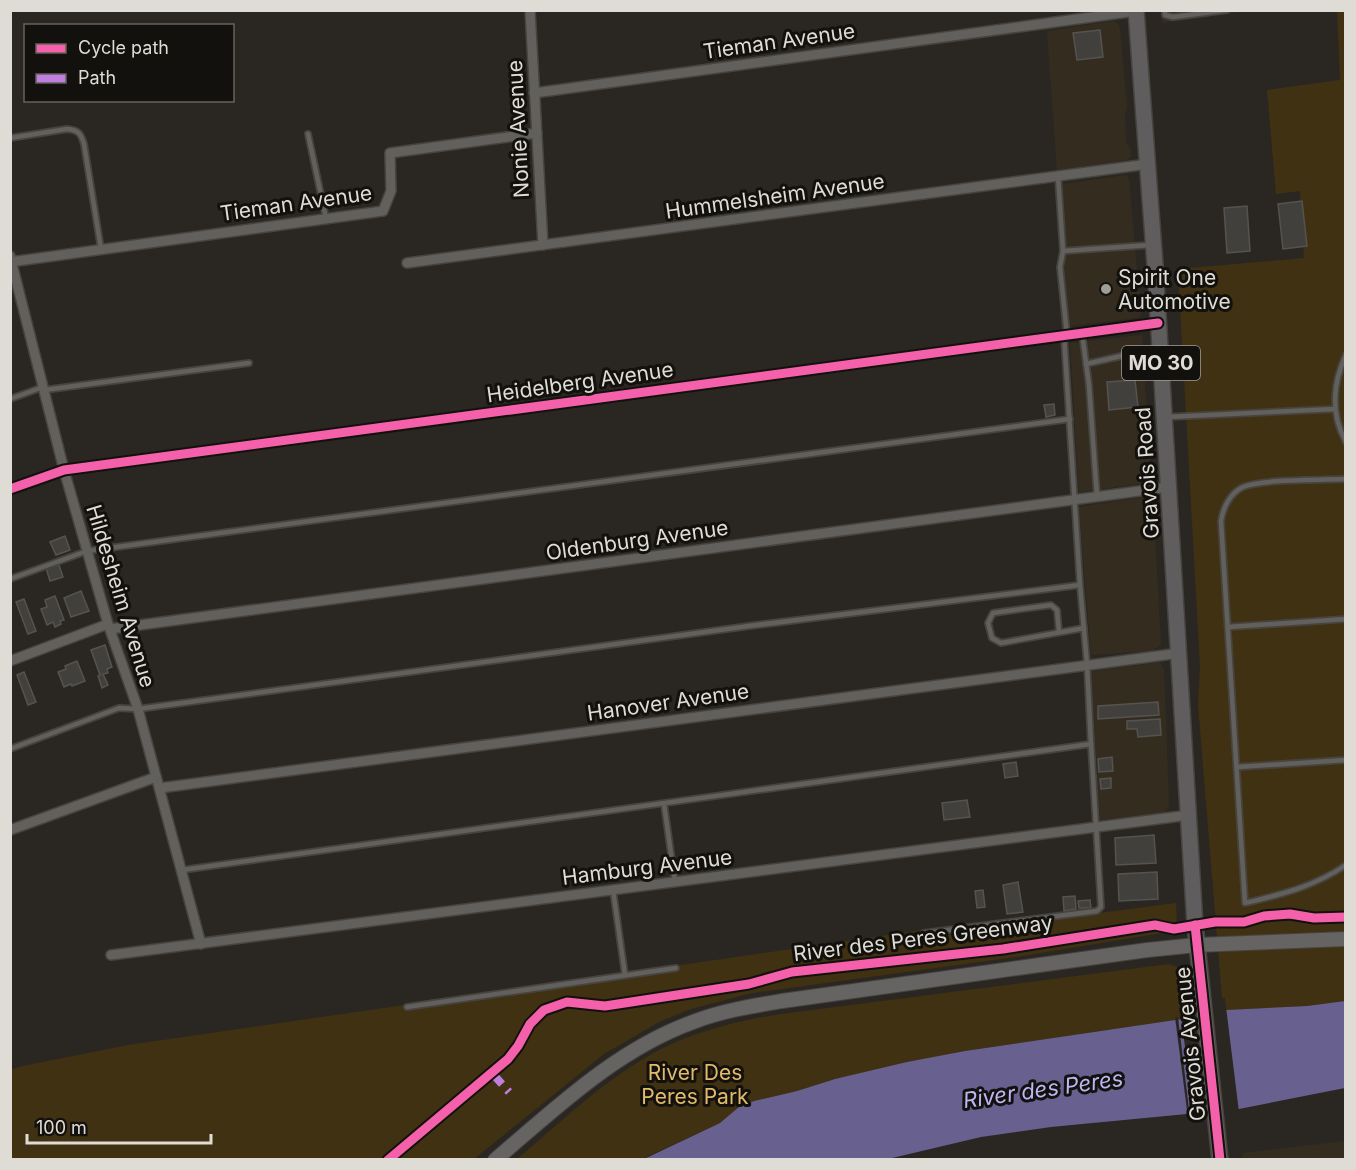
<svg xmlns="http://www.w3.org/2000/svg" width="1356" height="1170" viewBox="0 0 1356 1170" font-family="Inter,sans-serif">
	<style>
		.built { fill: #342d1f }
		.green { fill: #403112 }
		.water { fill: #68608e }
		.pier { fill: #2a2722 }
		.building { fill: #42403c; stroke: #55534f; stroke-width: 1.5 }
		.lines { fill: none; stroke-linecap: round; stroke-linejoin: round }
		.service-casing { stroke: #474440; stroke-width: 8 }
		.minor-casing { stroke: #474440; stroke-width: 12 }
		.secondary-casing { stroke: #474440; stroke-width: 16 }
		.primary-casing { stroke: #474440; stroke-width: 18 }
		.service { stroke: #62605d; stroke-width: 4.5 }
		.minor { stroke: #62605d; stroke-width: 9 }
		.secondary { stroke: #666363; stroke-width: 14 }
		.primary { stroke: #605d5e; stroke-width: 15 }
		.quiet { stroke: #c07fdc; stroke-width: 8; stroke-dasharray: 15 8; stroke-linecap: butt }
		.cycleway-casing { stroke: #13110d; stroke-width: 13 }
		.cycleway { stroke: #f560ab; stroke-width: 9 }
		.poi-dot { fill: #a09c96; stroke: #13110d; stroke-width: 2 }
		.labels { text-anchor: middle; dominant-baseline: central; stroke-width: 6; stroke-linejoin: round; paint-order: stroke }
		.shield { fill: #13110d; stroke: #a29e99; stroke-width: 1.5 }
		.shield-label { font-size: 20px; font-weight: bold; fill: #dfdbd5 }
		.street-label { font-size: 21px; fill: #dfdbd5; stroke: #13110d }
		.poi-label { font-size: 21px; fill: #dfdbd5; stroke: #13110d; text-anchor: start }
		.park-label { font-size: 21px; fill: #e3ba6a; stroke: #13110d }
		.water-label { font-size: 22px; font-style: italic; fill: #bdb5f3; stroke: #13110d }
	</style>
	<rect width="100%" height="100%" fill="#2a2722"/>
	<g class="built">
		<polygon points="1162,10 1250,11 1162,23"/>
		<polygon points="1113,21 1118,24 1120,29 1127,106 1125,115 1126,142 1131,150 1131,156 1127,160 1057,170 1047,31"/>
		<polygon points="1126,175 1129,179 1141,314 1137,318 1061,327 1058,260 1060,249 1055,185"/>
		<polygon points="1142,335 1151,482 1079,492 1070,343"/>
		<polygon points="1146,497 1150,498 1153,502 1161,644 1153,651 1091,655 1079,507"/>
		<polygon points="1160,662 1164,669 1169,805 1166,811 1161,813 1100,820 1091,672"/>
		<polygon points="1345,1141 1345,1159 1243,1159 1242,1153"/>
	</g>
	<g class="green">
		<polygon points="1337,11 1345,11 1345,1001 1307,1006 1226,1010 1225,998 1222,998 1198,705 1200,666 1178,269 1304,258 1300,191 1276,194 1267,90 1340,80"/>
		<path d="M1176 903C1176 914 1180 927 1168 932L1016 957 752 993 691 1009 659 1022 604 1054 474 1159H11L10 1070 22 1066 128 1045 922 930 923 936Z"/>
		<path d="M1169 964 1177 967 1183 1003 1180 1004 1182 1019 965 1051 835 1079 797 1091 754 1101 720 1123 642 1159 516 1160C568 1116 619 1065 683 1039 715 1027 747 1019 781 1014Z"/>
	</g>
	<polygon class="water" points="1345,1001 1345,1088 1239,1109 1051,1127 981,1137 888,1159 642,1160 720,1123 739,1107 754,1101 797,1091 835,1079 907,1062 965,1051 1182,1019 1226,1010 1307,1006"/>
	<g class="pier">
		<polygon points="1226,1007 1239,1112 1194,1117 1181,1016"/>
		<polygon points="1175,1017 1178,1017 1190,1118 1188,1118"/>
	</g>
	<g class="building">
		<polygon points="1100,30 1103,57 1077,60 1073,33"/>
		<polygon points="1302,201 1307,246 1283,249 1278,204"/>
		<polygon points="1247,206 1250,251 1227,253 1224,208"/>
		<polygon points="1135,380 1138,407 1109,410 1107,382"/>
		<polygon points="1054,404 1055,415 1046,417 1044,405"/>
		<polygon points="65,536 70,550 56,555 50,542"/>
		<polygon points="59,565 63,577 50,581 46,568"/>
		<polygon points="81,591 89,611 71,617 64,598"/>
		<polygon points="55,596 64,620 60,621 61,624 55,627 53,622 47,625 41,609 47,607 45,600"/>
		<polygon points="24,599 36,631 28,634 16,602"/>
		<polygon points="105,645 112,667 107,669 108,673 103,674 108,685 102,688 98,676 100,675 91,650"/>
		<polygon points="77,661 85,681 72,686 71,684 64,687 58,672 66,669 65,666"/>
		<polygon points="24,672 36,702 28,705 17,675"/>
		<polygon points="1158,702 1159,715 1098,719 1098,706"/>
		<polygon points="1160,719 1161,735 1138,737 1137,729 1127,729 1127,721"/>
		<polygon points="1112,757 1113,771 1099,772 1098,759"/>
		<polygon points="1016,762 1018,776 1005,778 1003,764"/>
		<polygon points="1111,778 1111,788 1101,789 1100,779"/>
		<polygon points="967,800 970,817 944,820 942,803"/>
		<polygon points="1154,835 1156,863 1116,865 1115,838"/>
		<polygon points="1157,872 1158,899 1119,901 1118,874"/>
		<polygon points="1018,882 1023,912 1007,914 1003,885"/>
		<polygon points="983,890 985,907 977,908 975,891"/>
		<polygon points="1075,896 1076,909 1064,911 1063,897"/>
		<polygon points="1090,900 1091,908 1079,908 1078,901"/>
	</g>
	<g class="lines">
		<defs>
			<g id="service">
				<polyline points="1165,10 1165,15 1173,17 1227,10"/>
				<polyline points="308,134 326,218"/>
				<path d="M10 138 67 129C79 130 81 134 84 144L101 249"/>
				<polyline points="1058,176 1063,251 1060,267 1067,335"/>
				<polyline points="1063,251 1150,245"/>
				<polyline points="1082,333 1089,385 1097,496"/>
				<path d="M1346 355C1333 382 1330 414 1346 442"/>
				<polyline points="1086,364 1130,354"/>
				<polyline points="44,390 249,363"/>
				<polyline points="10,399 43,387"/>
				<polyline points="1167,417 1335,409"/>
				<path d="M1346 479C1322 480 1262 479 1243 487 1230 493 1223 508 1221 521L1245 903C1283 894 1313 887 1346 865"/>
				<polyline points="10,579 87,551 1070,419"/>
				<polyline points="1228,627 1346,619"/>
				<polyline points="1059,632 1057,610 1051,605 993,613 988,623 992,638 1001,643 1084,628"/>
				<polyline points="10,749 119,708 138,709 749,626 1080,585"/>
				<polyline points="1237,767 1346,760"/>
				<polyline points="664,804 675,882"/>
				<polyline points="182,870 1091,744"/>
				<polyline points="613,890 625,975"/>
				<polyline points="924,933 1097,911 1101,907 1091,744 1087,664 1080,585 1064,336"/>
				<polyline points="407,1007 676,968"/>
			</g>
			<g id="minor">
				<polyline points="530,10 543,245"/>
				<polyline points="534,93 1136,11"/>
				<polyline points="10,256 64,470 108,624 138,709 201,944"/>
				<polyline points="10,262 383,211 391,191 390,153 537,133"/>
				<polyline points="407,263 1148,164"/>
				<polyline points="10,489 64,470 1158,323"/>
				<polyline points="110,629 1169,487"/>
				<polyline points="10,661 108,624"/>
				<polyline points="160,788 1180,653"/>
				<polyline points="10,830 156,777"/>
				<polyline points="111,955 1189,815"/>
			</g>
			<path id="secondary" d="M495 1160C556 1108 616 1050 693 1022 721 1011 752 1006 782 1001L1147 950 1197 945 1346 939"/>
			<polyline id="primary" points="1136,10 1155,265 1195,925 1220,1160"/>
		</defs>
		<use href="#service" class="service-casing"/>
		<use href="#minor" class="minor-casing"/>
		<use href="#secondary" class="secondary-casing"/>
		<use href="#primary" class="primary-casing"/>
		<use href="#service" class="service"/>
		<use href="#minor" class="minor"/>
		<use href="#secondary" class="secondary"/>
		<use href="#primary" class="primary"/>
		<polyline class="quiet" points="492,1073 509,1092"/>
		<defs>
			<g id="cycleway">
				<polyline points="10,489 64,470 1158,323"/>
				<polyline points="1195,925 1220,1160"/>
				<polyline points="388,1160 508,1059 518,1046 530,1024 544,1010 567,1002 605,1006 749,984 792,972 1003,949 1155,925 1174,929 1215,922 1244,922 1264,916 1290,914 1314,918 1346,917"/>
			</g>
		</defs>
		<use href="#cycleway" class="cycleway-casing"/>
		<use href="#cycleway" class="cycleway"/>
	</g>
	<circle class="poi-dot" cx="1106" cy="289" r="6"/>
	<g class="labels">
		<rect class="shield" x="1122" y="346" width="78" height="34" rx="4.5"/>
		<g class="shield-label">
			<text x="1161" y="363">MO 30</text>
		</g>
		<g class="street-label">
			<text transform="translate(779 41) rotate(-8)">Tieman Avenue</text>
			<text transform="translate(518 129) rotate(-93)">Nonie Avenue</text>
			<text transform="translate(775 196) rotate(-8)">Hummelsheim Avenue</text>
			<text transform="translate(296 203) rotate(-8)">Tieman Avenue</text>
			<text transform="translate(580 382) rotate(-8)">Heidelberg Avenue</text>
			<text transform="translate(1147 473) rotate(-94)">Gravois Road</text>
			<text transform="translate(637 540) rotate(-8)">Oldenburg Avenue</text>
			<text transform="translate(121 596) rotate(73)">Hildesheim Avenue</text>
			<text transform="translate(668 702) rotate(-8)">Hanover Avenue</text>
			<text transform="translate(647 867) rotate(-7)">Hamburg Avenue</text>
			<text transform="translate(923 938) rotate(-7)">River des Peres Greenway</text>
			<text transform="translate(1190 1044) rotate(-96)">Gravois Avenue</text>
		</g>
		<g class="poi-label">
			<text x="1118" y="277">Spirit One<tspan x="1118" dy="24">Automotive</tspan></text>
		</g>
		<g class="park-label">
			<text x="695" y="1072">River Des<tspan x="695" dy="24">Peres Park</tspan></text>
		</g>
		<g class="water-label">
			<text transform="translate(1043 1089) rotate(-8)">River des Peres</text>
		</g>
	</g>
	<rect width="1356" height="1170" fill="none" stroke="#dfdbd5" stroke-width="24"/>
	<rect x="24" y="24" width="210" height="78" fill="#13110d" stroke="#65625d" stroke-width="1.5"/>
	<rect x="36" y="44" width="30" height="9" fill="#f560ab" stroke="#65625d" stroke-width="1.5"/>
	<text x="78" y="54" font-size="18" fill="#dfdbd5">Cycle path</text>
	<rect x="36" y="74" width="30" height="9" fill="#c07fdc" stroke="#65625d" stroke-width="1.5"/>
	<text x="78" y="84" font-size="18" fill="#dfdbd5">Path</text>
	<path d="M27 1134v9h184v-9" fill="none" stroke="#dfdbd5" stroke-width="3"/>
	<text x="36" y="1134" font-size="18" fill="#dfdbd5" stroke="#13110d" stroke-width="4.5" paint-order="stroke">100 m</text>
</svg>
